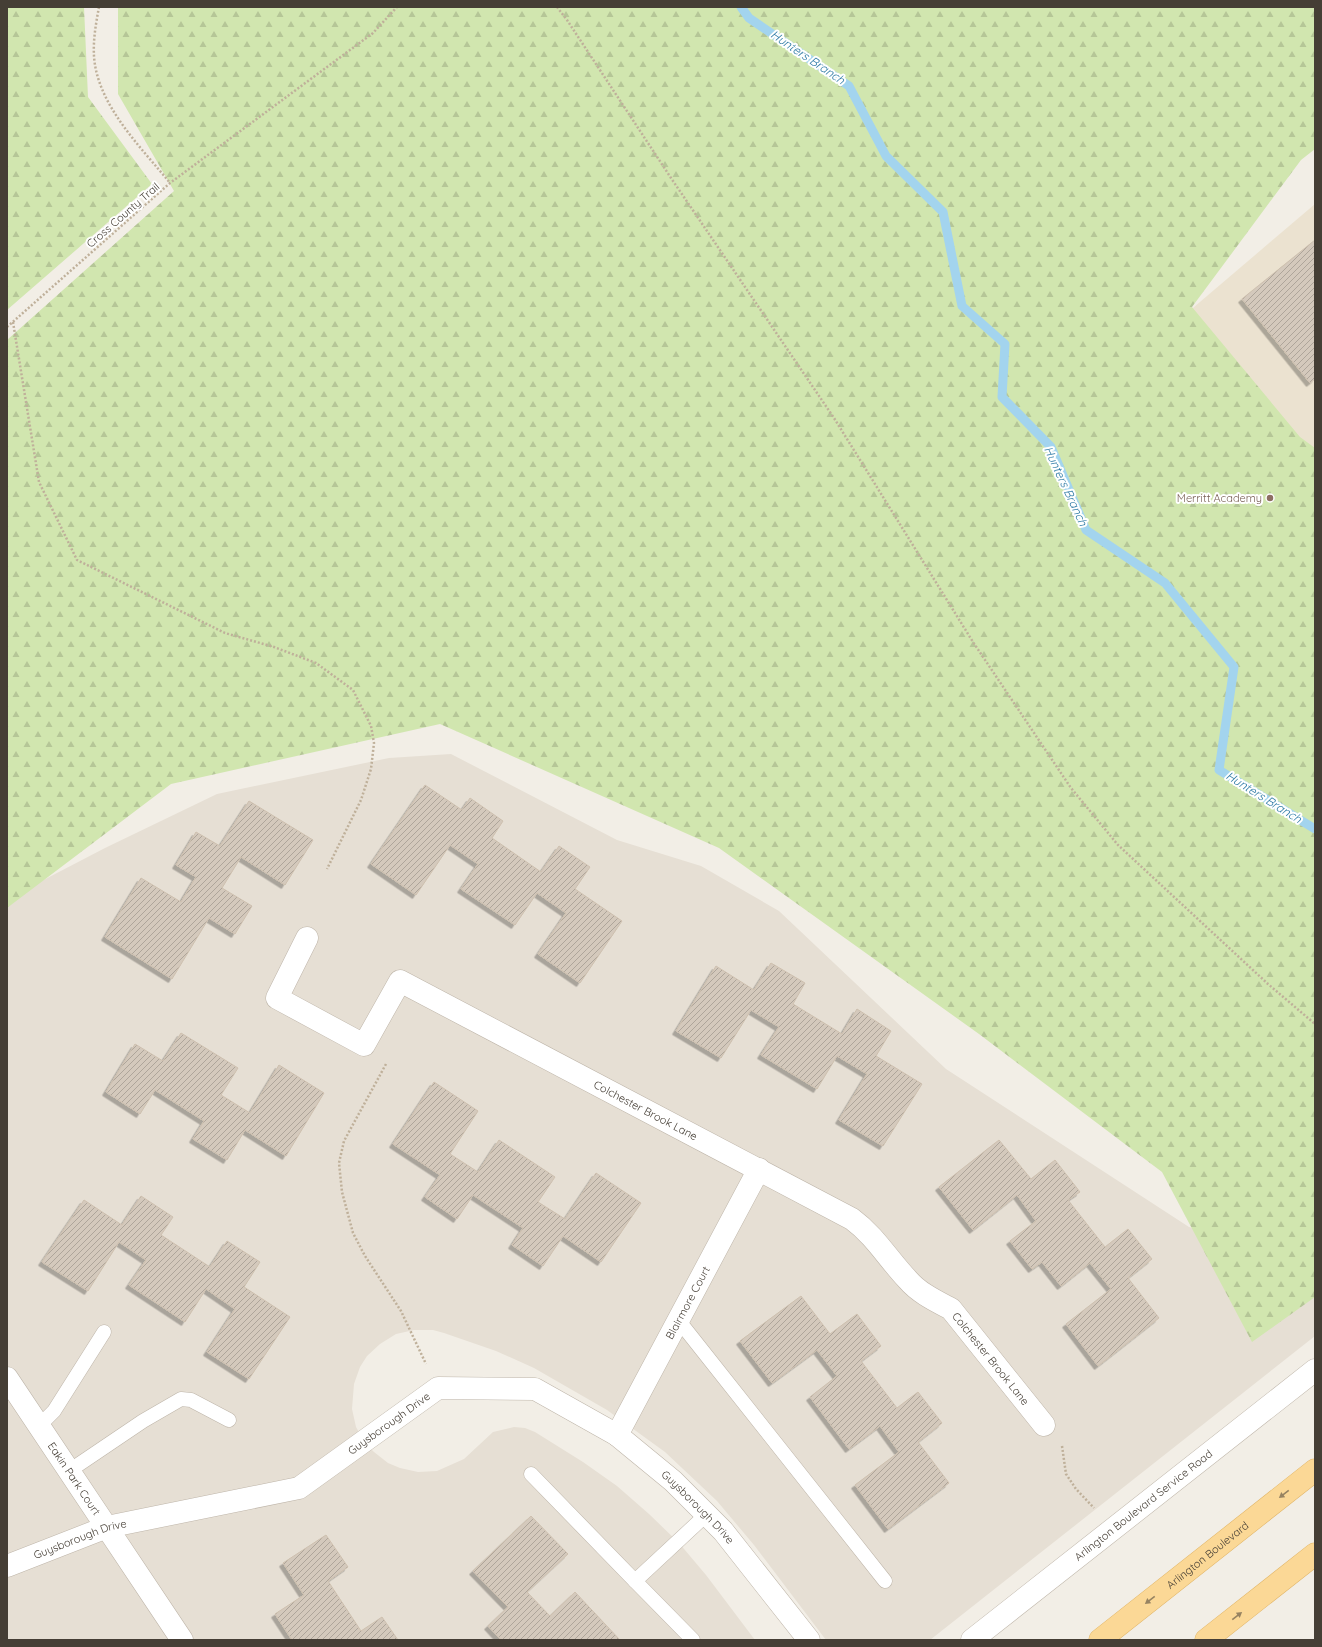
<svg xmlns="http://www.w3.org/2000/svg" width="1322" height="1647" viewBox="0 0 1322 1647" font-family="Quicksand,sans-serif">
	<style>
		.residential { fill: #e6dfd4 }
		.education { fill: #ebe2d0 }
		.forest { fill: url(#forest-firs) }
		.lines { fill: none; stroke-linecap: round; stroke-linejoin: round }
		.stream { stroke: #a3d4ee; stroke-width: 9 }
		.building { fill: url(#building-hatch); stroke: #cec0af; filter: url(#shadow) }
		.service-casing { stroke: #beb5a9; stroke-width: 15 }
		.minor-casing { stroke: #beb5a9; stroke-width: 23 }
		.primary-casing { stroke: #e0b466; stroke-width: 23 }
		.path { stroke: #bfb09a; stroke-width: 2.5; stroke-dasharray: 2 2; stroke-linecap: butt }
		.service { stroke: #fff; stroke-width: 14 }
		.minor { stroke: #fff; stroke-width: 22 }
		.primary { stroke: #fbd896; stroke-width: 22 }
		.oneway { fill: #978361 }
		.education-dot { fill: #8d6e63; stroke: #fff; stroke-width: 1.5 }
		.labels { text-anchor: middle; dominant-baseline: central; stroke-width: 4; stroke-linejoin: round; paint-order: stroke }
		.street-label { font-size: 11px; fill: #453e35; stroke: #fff }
		.education-label { font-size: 11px; fill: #785e54; stroke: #fff; text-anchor: end }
		.water-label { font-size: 12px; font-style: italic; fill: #2f7ba6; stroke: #fff }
	</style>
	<defs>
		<pattern id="forest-firs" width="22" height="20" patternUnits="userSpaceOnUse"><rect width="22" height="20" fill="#d1e6af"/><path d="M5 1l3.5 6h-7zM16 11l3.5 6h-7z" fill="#b5c697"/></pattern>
		<pattern id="building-hatch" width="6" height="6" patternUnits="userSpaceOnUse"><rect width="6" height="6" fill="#d4c9bc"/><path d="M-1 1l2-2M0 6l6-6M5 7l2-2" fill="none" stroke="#aea59a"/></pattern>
		<filter id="shadow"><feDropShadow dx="-3.5" dy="3.5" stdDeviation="0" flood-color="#0004"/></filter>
	</defs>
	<rect width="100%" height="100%" fill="#f2eee6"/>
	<polygon class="residential" points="451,754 617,840 701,866 779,911 946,1069 1189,1227 1291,1251 1315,1263 1315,1336 930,1640 826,1640 754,1545 717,1501 665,1452 607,1410 534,1368 496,1351 444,1333 433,1330 414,1330 396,1334 380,1344 367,1356 360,1367 354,1384 352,1409 356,1427 365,1443 374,1452 388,1463 400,1468 418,1472 437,1471 464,1459 493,1432 514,1427 525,1428 535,1432 583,1462 617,1486 649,1514 679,1543 706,1575 755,1640 7,1640 7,899 105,848 217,794 389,758"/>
	<polygon class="education" points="1315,204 1315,638 1133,359"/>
	<g class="forest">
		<polygon points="7,7 84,7 88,97 152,184 7,310"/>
		<polygon points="118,7 1315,7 1315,149 1301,160 1192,307 1300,437 1315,448 1315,1297 1252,1342 1162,1172 979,1034 719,848 440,724 171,784 7,908 7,340 174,191 118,94"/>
	</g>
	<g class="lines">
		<polyline class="stream" points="741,7 749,18 849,86 886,156 943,212 962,306 1005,344 1002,397 1051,447 1086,530 1165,583 1234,667 1219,770 1315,829"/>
	</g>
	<g class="building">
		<polygon points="1315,240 1315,379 1310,383 1242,299"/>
		<polygon points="425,785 462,810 470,798 503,821 492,838 541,872 559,846 590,867 575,889 622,921 580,983 538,954 566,913 537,893 515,925 461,889 478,864 450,845 416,895 371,864"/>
		<polygon points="249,801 313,840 285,885 241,857 222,888 252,906 235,934 209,918 172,979 105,937 141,878 181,902 196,877 176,865 196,832 220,846"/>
		<polygon points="771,963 805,983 793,1004 842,1034 857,1009 891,1031 876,1056 922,1084 883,1146 839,1120 867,1074 837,1056 817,1089 761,1055 779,1027 751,1010 721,1058 676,1031 716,966 754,990"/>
		<polygon points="181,1033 238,1068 221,1095 250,1113 279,1065 324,1093 286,1156 245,1130 227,1160 193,1139 204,1121 155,1090 140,1114 106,1092 135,1044 163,1061"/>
		<polygon points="434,1082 478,1111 450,1154 478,1172 499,1140 555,1177 538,1202 565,1219 596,1173 641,1203 601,1262 563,1236 543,1266 512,1245 523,1228 473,1195 457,1219 425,1197 440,1175 393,1144"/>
		<polygon points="999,1140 1031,1179 1055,1160 1080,1192 1068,1200 1105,1247 1128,1229 1152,1259 1128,1278 1159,1318 1098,1366 1066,1324 1111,1289 1090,1263 1061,1286 1042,1262 1032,1269 1010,1241 1036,1221 1017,1195 973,1230 939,1187"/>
		<polygon points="141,1196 173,1217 161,1235 210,1267 227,1241 260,1262 244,1287 290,1317 249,1379 207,1352 235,1309 206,1289 185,1322 129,1285 146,1260 119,1242 88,1291 42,1262 84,1200 122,1225"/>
		<polygon points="801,1296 830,1334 857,1314 881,1346 861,1361 897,1408 918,1392 942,1423 918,1442 949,1483 888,1529 855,1485 899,1452 880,1426 849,1449 810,1397 837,1376 817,1350 772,1383 740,1341"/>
		<polygon points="531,1516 568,1554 527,1592 550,1616 575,1592 620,1640 501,1640 488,1626 508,1607 473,1571"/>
		<polygon points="326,1535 348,1567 328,1581 361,1631 382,1617 398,1640 292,1640 275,1614 304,1595 283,1563"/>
	</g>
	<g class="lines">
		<defs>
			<g id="service">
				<polyline points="679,1321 885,1581"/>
				<polyline points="39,1426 54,1411 104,1332"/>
				<polyline points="69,1471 143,1421 181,1399 191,1400 229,1420"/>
				<polyline points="531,1474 635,1581 706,1515"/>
				<polyline points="635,1581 693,1640"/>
			</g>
			<g id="minor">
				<path id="s1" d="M307 938 277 998 364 1045 400 981 852 1219C875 1236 888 1259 908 1280 919 1293 936 1301 951 1309L1044 1425"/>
				<path id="s2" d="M7 1378 182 1640"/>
				<path id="s3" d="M617 1435 759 1169"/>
				<path id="s4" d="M7 1566 107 1527 299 1488 438 1388 535 1389 617 1435 673 1481 723 1531 809 1640"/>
				<path id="s5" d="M972 1640 1315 1370"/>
			</g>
			<g id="primary">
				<path id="s6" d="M1100 1640 1315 1470"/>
				<polyline points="1206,1640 1315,1554"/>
			</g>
		</defs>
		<use href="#service" class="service-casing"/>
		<use href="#minor" class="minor-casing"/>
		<use href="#primary" class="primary-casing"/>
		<g class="path">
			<path d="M99 7C96 23 93 40 94 56 97 105 141 147 170 183"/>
			<polyline points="557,7 567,20 671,178 834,418 973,642 1071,788 1118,845 1268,984 1315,1024"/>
			<polyline points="13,322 39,482 77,560 225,633 274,647 316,663 353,690 371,726 374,743 371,769 361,800 327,869"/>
			<polyline points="7,327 170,183 373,33 397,7"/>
			<polyline points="386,1064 344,1141 339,1163 342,1192 353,1233 365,1256 401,1311 426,1364"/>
			<polyline points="1062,1446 1066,1474 1076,1489 1094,1508"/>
		</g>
		<use href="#service" class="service"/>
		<use href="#minor" class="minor"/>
		<use href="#primary" class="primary"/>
	</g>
	<defs><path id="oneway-solid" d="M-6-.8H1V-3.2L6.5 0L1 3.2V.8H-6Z"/></defs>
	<g class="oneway">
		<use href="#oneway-solid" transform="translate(1284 1494) rotate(142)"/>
		<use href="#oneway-solid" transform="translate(1150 1600) rotate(142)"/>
		<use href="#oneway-solid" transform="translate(1237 1616) rotate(-38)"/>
	</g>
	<circle class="education-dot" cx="1270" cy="498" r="4"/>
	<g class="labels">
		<g class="street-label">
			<text transform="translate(123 215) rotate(-41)">Cross County Trail</text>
			<text stroke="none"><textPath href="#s1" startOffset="517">Colchester Brook Lane</textPath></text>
			<text stroke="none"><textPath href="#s3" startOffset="150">Blairmore Court</textPath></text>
			<text stroke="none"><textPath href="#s1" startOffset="949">Colchester Brook Lane</textPath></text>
			<text stroke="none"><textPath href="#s4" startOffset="414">Guysborough Drive</textPath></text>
			<text stroke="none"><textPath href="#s2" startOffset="121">Eakin Park Court</textPath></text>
			<text stroke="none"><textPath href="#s5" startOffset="218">Arlington Boulevard Service Road</textPath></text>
			<text stroke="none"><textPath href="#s4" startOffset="774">Guysborough Drive</textPath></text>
			<text stroke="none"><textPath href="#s4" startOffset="78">Guysborough Drive</textPath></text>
			<text stroke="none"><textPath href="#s6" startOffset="137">Arlington Boulevard</textPath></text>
		</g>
		<g class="education-label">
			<text x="1262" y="498">Merritt Academy</text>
		</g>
		<g class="water-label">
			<text transform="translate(808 57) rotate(34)">Hunters Branch</text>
			<text transform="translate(1066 486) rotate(65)">Hunters Branch</text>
			<text transform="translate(1264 797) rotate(32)">Hunters Branch</text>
		</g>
	</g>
	<rect width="1322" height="1647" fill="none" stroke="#453e35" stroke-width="16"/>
</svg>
